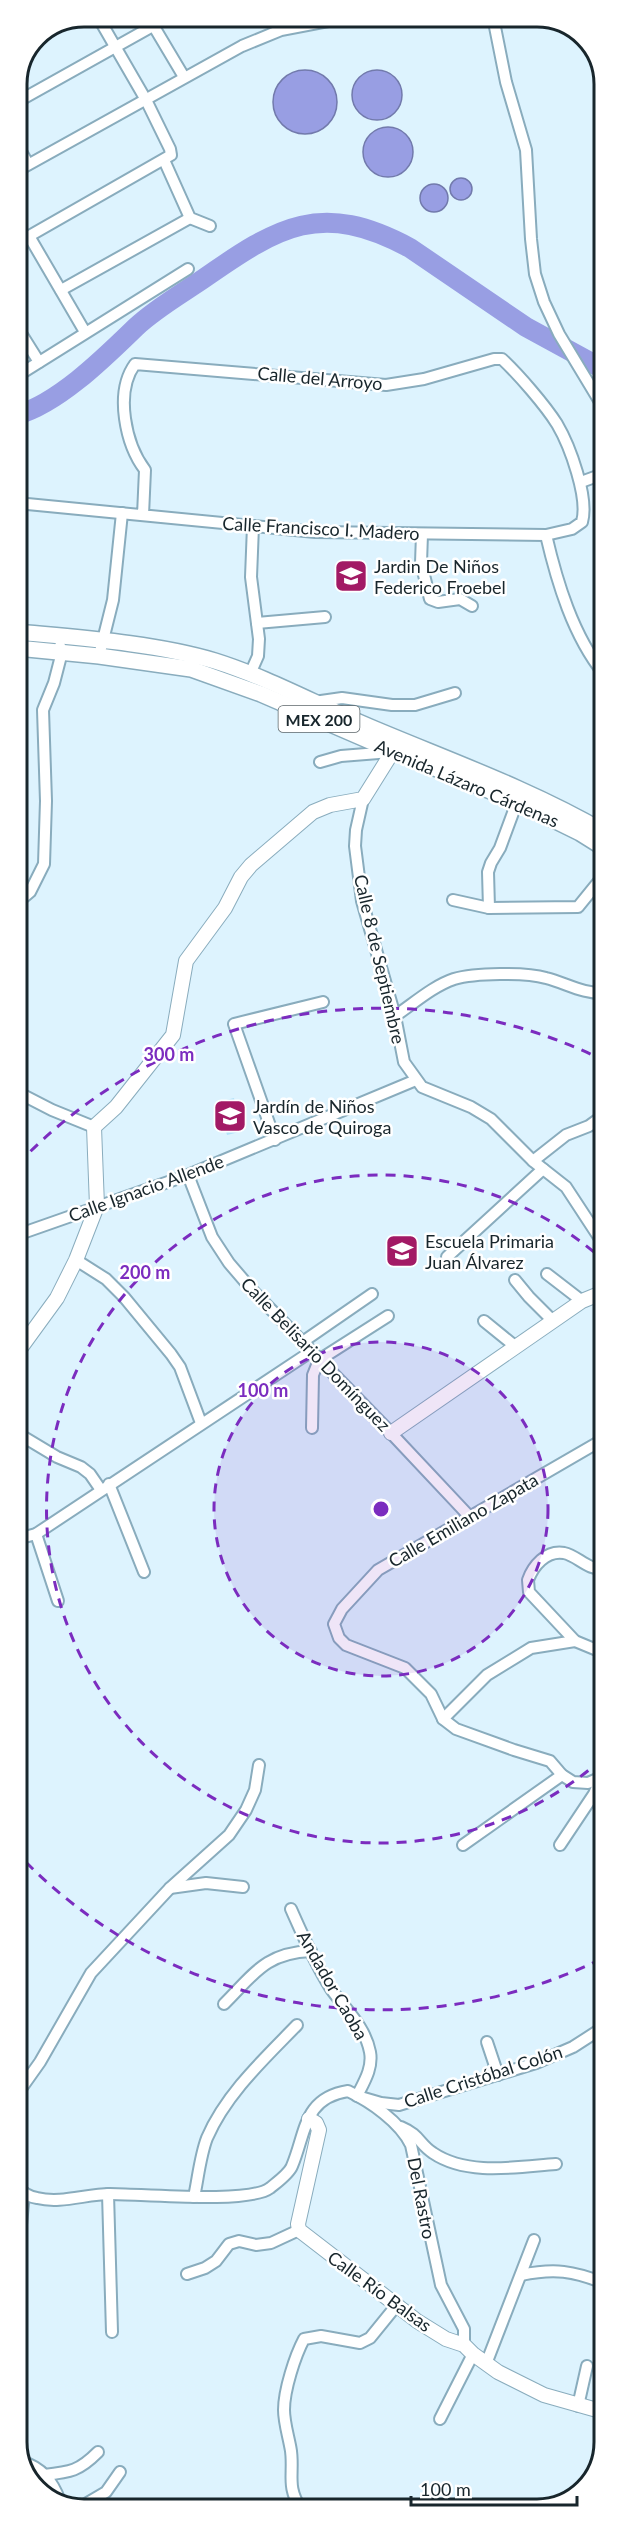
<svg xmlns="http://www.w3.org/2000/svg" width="621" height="2526" viewBox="0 0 621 2526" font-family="Lato,sans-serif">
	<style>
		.green { fill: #b3e1f8 }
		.water { fill: #989ee3; stroke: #727aac; stroke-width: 1.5 }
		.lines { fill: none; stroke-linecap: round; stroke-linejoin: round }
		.river { stroke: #989ee3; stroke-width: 20 }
		.street-casing { stroke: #89acbd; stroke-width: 14 }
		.secondary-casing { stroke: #89acbd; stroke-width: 16 }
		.primary-casing { stroke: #89acbd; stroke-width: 18 }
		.street { stroke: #fff; stroke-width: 10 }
		.secondary { stroke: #fff; stroke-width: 14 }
		.primary { stroke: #fff; stroke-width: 15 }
		.ring { fill: none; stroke: #7b2cbf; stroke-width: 3; stroke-dasharray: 10 8 }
		.labels { text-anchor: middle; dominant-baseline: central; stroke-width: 5; stroke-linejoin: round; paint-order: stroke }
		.shield { fill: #fff; stroke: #5d676b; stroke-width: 1.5 }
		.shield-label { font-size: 16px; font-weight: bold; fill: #18262c }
		.street-label { font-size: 18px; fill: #18262c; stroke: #fff }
		.poi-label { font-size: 18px; fill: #18262c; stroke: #fff; text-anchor: start }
		.rim { fill: none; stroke: #18262c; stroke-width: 3 }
		.centre { fill: #7b2cbf; stroke: #fff; stroke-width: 3 }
		.ring-label { font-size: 18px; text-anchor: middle; font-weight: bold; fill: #7b2cbf; stroke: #fff; stroke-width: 5; stroke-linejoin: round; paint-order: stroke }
	</style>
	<rect width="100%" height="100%" fill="#ddf3fe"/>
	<polygon class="green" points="234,1098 243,1131 227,1135 218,1102"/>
	<g class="water">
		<circle cx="305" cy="102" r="32"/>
		<circle cx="377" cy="95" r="25"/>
		<circle cx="388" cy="152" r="25"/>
		<circle cx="461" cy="189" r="11"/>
		<circle cx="434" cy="198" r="14"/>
	</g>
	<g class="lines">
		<path class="river" d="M17 415C59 403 105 357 136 327 155 309 181 294 203 279 279 226 321 200 410 248L526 327 603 369"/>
		<defs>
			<g id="street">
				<polyline points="493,17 506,82 526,150 531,239 535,274 544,302 559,334 603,407"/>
				<polyline points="153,25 184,77"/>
				<polyline points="17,102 169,17"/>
				<polyline points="17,144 28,164"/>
				<polyline points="164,160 190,218 210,226"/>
				<polyline points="17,171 242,46 281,30 349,17"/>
				<polyline points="29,236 85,332"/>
				<polyline points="17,243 171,155 170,149 146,100 98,17"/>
				<polyline points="61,290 190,218"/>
				<polyline points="17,327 39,362"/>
				<polyline points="17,376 188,269"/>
				<polyline points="581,482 603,474"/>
				<path d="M17 503 315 532 546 535 572 529 582 522C589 498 570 446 557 424 545 405 519 375 502 359H494L424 379 386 385 135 364C114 393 126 445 145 470L143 515"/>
				<polyline points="422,534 421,563 430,599 438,602 460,599 472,606"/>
				<path d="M546 535C557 582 573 636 604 674"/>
				<polyline points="257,623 325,617"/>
				<polyline points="99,656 113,600 122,513"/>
				<polyline points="250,674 258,656 259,639 251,577 253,526"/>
				<polyline points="314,702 342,698 392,705 415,705 455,693"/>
				<polyline points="320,762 341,756 391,752"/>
				<polyline points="363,799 356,830 355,846 362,901 395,1016 404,1062 422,1087 471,1107 491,1119 533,1161 566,1187 604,1245"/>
				<polyline points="453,900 489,908 578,907 604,875"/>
				<polyline points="17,903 30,892 44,864 46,801 43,710 54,683 62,652 60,646"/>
				<polyline points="489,908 488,872 491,863 500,848 517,802"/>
				<path d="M395 1016C413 1004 433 986 454 979 474 973 526 972 546 978 566 983 583 994 604 993"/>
				<polyline points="17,1092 52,1110 94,1127"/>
				<polyline points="275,1140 234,1024 323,1002"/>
				<polyline points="533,1161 566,1135 589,1126 604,1115"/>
				<polyline points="188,1175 212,1237 229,1263 253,1291 391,1433 469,1516"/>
				<polyline points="17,1235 188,1175 416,1080"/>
				<polyline points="447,1257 543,1169"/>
				<polyline points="76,1260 106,1279 124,1297 171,1354 180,1367 201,1423"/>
				<polyline points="547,1274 582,1301"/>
				<polyline points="515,1280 529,1297 553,1321"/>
				<polyline points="484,1321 516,1347"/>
				<polyline points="304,1341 372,1294"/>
				<polyline points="312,1428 313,1375 319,1360 388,1316"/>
				<polyline points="17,1433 57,1457 81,1467 90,1474 101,1490"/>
				<polyline points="604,1439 378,1570 342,1609 334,1624 339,1638 346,1645 405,1668 431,1694 443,1719 456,1729 514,1750 550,1761 562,1775 573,1782 588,1783 604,1776"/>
				<polyline points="109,1484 144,1572"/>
				<polyline points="36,1534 58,1601"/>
				<polyline points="17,1539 36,1534 312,1351"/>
				<path d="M604 1569C587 1570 578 1556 564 1553 546 1550 533 1566 528 1580L529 1592 575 1641 604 1653"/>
				<polyline points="443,1719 487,1675 531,1648 575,1641"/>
				<polyline points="604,1834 601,1838 604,1850"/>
				<polyline points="463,1845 562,1775"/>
				<polyline points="560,1845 594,1794 601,1778"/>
				<polyline points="170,1888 206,1883 243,1887"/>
				<path d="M291 1909C303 1936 315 1964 331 1989 345 2009 365 2026 370 2052 373 2068 364 2082 357 2096L381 2103 399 2105 536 2063 573 2047 604 2027"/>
				<path d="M224 2004C254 1974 265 1953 311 1951"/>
				<polyline points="487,2042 498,2075"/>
				<polyline points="18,2093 40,2062 91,1973 170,1888 229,1835 246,1810 255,1790 259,1765"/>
				<path d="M401 2127C420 2135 419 2144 433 2153 467 2176 516 2167 556 2164"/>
				<path d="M18 2187C23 2193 29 2197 37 2198 61 2204 86 2194 110 2194 141 2194 249 2204 270 2188 276 2183 289 2174 292 2166 306 2133 303 2098 348 2091 371 2102 400 2122 411 2145L441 2285 464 2329V2345"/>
				<polyline points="108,2194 112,2332"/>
				<path d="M194 2197C198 2179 200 2156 207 2138 226 2094 264 2059 297 2025"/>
				<polyline points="18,2256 24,2193"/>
				<polyline points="187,2274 205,2268 216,2261 229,2244 239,2241 256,2245 271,2243 299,2230"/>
				<path d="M521 2275C555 2268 573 2271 604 2283"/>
				<polyline points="486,2364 534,2240"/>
				<polyline points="578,2406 587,2366"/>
				<polyline points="440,2419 473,2354"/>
				<path d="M21 2461C42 2468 52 2480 60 2501"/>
				<path d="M44 2475C71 2472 79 2471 98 2452"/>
				<polyline points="77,2509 106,2492 120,2472"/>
				<path d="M301 2509C286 2486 294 2475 291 2451 289 2438 284 2423 284 2410 284 2390 295 2356 304 2339L321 2336 360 2343 370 2338 396 2306"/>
			</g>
			<g id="secondary">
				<polyline points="17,1353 57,1298 76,1260 97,1206 94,1127 116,1107 173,1035 186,961 225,908 241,877 251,865 313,812 330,805 363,799 393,751"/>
				<polyline points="391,1433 582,1301 604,1292"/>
				<polyline points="309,2119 316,2123 319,2130 298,2224 299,2230 417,2321 446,2339 464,2345 473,2354 498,2372 544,2395 604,2412"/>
			</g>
			<g id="primary">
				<path d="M17 632C80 638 155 643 215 661 269 678 319 706 370 727 448 760 530 789 604 832"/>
				<polyline points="17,648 99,656 191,669 261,694 393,751 517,802 580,833 604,848"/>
			</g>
		</defs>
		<use href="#street" class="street-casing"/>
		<use href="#secondary" class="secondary-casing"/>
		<use href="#primary" class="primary-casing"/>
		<use href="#street" class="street"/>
		<use href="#secondary" class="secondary"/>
		<use href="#primary" class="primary"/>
	</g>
	<circle cx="381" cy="1509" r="167" fill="#7b2cbf" fill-opacity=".12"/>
	<g class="ring">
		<circle cx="381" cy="1509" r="167"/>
		<path d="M602 1759A334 334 0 1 1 602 1259"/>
		<path d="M601 1959A501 501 0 0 1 18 1854M18 1164A501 501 0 0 1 601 1059"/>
	</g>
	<defs>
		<symbol id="school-square" viewBox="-11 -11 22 22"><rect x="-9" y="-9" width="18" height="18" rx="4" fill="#a21a65" stroke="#fff"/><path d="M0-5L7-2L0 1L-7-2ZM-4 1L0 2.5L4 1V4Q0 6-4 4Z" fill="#fff"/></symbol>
	</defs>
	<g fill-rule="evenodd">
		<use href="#school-square" x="332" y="557" width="38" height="38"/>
		<use href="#school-square" x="211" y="1097" width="38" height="38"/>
		<use href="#school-square" x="383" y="1232" width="38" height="38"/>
	</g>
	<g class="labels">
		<rect class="shield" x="278.5" y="706" width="81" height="26" rx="4.5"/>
		<g class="shield-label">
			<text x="319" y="719">MEX 200</text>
		</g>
		<g class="street-label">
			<text transform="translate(320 378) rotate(5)">Calle del Arroyo</text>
			<text transform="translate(321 528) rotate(3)">Calle Francisco I. Madero</text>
			<text transform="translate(467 783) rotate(23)">Avenida Lázaro Cárdenas</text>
			<text transform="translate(380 959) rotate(77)">Calle 8 de Septiembre</text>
			<text transform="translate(146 1188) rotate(-20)">Calle Ignacio Allende</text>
			<text transform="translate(316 1354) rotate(46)">Calle Belisario Domínguez</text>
			<text transform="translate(463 1520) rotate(-30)">Calle Emiliano Zapata</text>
			<text transform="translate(333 1985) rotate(60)">Andador Caoba</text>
			<text transform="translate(483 2076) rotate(-18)">Calle Cristóbal Colón</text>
			<text transform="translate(422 2198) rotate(79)">Del Rastro</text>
			<text transform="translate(380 2291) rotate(36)">Calle Río Balsas</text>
		</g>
		<g class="poi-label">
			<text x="374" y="566">Jardin De Niños<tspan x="374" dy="21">Federico Froebel</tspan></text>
			<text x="253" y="1106">Jardín de Niños<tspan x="253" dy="21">Vasco de Quiroga</tspan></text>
			<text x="425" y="1241">Escuela Primaria<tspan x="425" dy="21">Juan Álvarez</tspan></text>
		</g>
	</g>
	<path d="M0 0H621V2526H0ZM84 27H537A57 57 0 0 1 594 84V2442A57 57 0 0 1 537 2499H84A57 57 0 0 1 27 2442V84A57 57 0 0 1 84 27Z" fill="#fff" fill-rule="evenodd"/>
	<path class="rim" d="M84 27H537A57 57 0 0 1 594 84V2442A57 57 0 0 1 537 2499H84A57 57 0 0 1 27 2442V84A57 57 0 0 1 84 27Z"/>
	<circle cx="381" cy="1509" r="9" class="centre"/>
	<g class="ring-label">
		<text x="169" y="1061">300 m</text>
		<text x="145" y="1279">200 m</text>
		<text x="263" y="1397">100 m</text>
	</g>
	<path d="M411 2496v9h166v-9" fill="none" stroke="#18262c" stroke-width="3"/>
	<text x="420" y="2496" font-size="18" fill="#18262c" stroke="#ffffff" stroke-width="4.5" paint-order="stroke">100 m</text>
</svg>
